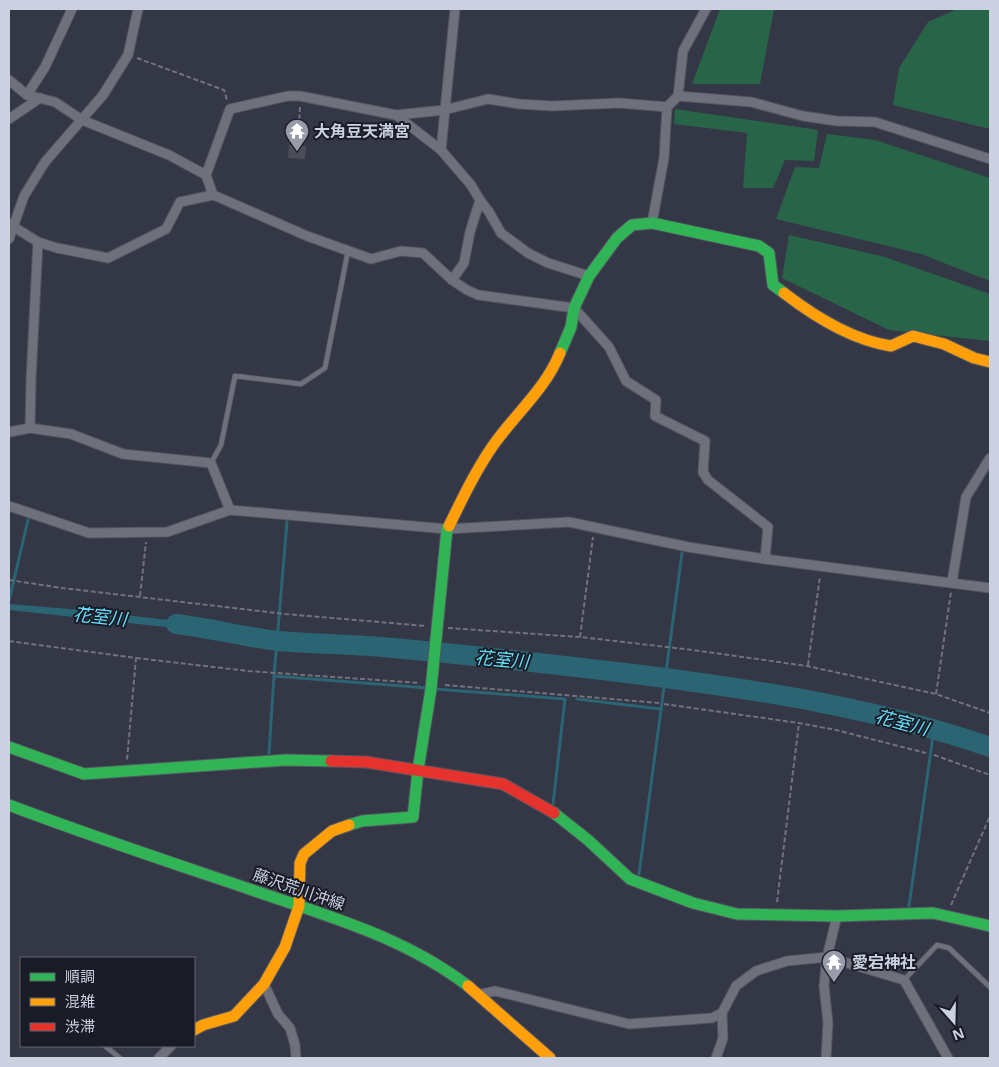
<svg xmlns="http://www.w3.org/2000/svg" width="999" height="1067" viewBox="0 0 999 1067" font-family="'Noto Sans','Noto Sans JP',sans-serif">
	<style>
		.green { fill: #286548 }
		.water { fill: #2b6472 }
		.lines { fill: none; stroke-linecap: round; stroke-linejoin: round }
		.stream { stroke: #2b6472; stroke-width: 3 }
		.river { stroke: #2b6472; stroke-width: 20 }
		.building { fill: #4d4d59 }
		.lane-casing { stroke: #535562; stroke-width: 6 }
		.street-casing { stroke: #535562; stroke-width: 11 }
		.fast-casing { stroke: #535562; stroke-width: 13 }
		.slow-casing { stroke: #535562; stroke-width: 13 }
		.jam-casing { stroke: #535562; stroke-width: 13 }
		.path { stroke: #70727c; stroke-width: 2; stroke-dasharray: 5 2.5; stroke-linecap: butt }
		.lane { stroke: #6e707b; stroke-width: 4.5 }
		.street { stroke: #6e707b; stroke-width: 9 }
		.fast { stroke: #30b455; stroke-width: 11 }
		.slow { stroke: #ff9f0a; stroke-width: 11 }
		.jam { stroke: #e5322d; stroke-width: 11 }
		.labels { text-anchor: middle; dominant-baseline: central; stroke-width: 4; stroke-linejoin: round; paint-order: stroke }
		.poi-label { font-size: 16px; font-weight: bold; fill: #ccd1e1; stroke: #191c27; text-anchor: start }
		.street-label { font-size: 16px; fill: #ccd1e1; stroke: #191c27 }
		.water-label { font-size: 18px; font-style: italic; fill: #65def7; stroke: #191c27 }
	</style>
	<rect width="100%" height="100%" fill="#343745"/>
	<g class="green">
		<polygon points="720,9 774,9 760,84 692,84"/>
		<polygon points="957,9 990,9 990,129 893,105 899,68 928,22"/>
		<polygon points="675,109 818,130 814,161 785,160 773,188 743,188 747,133 674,124"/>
		<polygon points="827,134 875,140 990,178 990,281 921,254 776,219 795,167 819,168"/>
		<polygon points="789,235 885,257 990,294 990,341 889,330 782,278"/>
	</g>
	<polygon class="water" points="9,604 82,610 203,624 202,631 9,610"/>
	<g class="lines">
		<g class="stream">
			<polyline points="287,522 274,676 428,688"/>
			<polyline points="9,601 28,520"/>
			<polyline points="435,689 565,699 553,804"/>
			<polyline points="577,699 661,709"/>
			<polyline points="269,753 274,676"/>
			<polyline points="639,874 682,553"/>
			<polyline points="909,906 934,729"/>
		</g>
		<path class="river" d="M176 624C210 628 244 637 278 641 313 644 347 644 382 647 471 655 561 665 650 676 765 691 880 709 990 747"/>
	</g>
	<polygon class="building" points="289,145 306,146 305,159 288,158"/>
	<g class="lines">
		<defs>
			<g id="lane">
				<polyline points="211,463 221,445 235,376 301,384 325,368 348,251"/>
				<polyline points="904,980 937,945 949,948 990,987"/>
				<polyline points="105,1046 120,1058"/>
			</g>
			<g id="street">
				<polyline points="706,9 683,51 678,96 751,102 803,116 837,121 875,122 990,159"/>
				<polyline points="9,80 27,95 55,102 82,120 169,155 206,175"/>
				<polyline points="27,95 45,67 72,9"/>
				<polyline points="396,115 441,150"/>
				<polyline points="9,119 40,98"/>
				<polyline points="213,195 206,175 230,109 288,96 300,96 396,115 444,110 488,99 519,104 552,106 619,103 667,107"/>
				<polyline points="480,200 489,212 501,233 528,253 548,263 589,276"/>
				<polyline points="652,223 664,158 667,107 678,96"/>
				<polyline points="9,224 38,242 57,248 108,258 166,229 180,202 213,195 218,197 307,236 371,259 401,251 423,253 452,280 467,290 478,295 574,308 609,347 626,381 656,400 655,416 705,441 703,472 708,480 768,527 765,559"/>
				<polyline points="9,239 24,196 45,162 103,95 128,55 138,9"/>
				<polyline points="452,280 464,263 470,232 480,200 471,185 441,150 455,9"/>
				<polyline points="30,428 31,380 38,242"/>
				<polyline points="9,432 30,428 71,434 123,454 211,463 230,510"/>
				<polyline points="9,506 89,533 167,532 230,510 447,529 569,522 688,547 765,559 990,588"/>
				<polyline points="952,582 966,497 990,458"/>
				<polyline points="264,984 278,1014 290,1028 295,1045 296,1058"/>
				<polyline points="477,995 495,991 629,1024 712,1018 722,1013 736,986 756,971 787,961 827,957 904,980 948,1058"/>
				<polyline points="159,1058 171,1046"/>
				<polyline points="716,1058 723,1038 722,1013"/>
				<polyline points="826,1058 828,1023 824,986 827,957 837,916"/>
			</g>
			<g id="fast">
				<polyline points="560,353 571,327 574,308 589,276 617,238 632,225 652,223 759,246 769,253 773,285 784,293"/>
				<polyline points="9,747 84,774 286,760 331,761"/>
				<path d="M9 805C90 836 173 863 255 891 330 917 404 937 468 986"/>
				<polyline points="554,813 588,840 630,879 693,903 737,914 837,916 933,913 990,926"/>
				<polyline points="349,825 362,821 413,817 418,770 431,689 447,529 449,526"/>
			</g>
			<g id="slow">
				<path d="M784 293C815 317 852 340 891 346L913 336 944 344 974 358 990 362"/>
				<path d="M449 526C462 499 475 472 492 447 514 415 545 390 560 353"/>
				<polyline points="468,986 550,1058"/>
				<polyline points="194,1030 203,1025 234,1016 264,984 285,947 299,906 300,863 304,854 332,831 349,825"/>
			</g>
			<polyline id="jam" points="331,761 366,762 503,784 554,813"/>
		</defs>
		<use href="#lane" class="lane-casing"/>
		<use href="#street" class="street-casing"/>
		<use href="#fast" class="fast-casing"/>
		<use href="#slow" class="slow-casing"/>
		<use href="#jam" class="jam-casing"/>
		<g class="path">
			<polyline points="137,58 224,90 227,100"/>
			<polyline points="298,142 300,107"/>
			<polyline points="9,580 62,588 285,614 426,626"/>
			<polyline points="140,596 146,542"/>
			<polyline points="448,628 580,637 693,650 807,666 936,694 990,713"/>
			<polyline points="580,637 593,537"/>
			<polyline points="9,641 136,658 127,760"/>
			<polyline points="136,658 248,671 420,683"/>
			<polyline points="808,665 820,576"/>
			<polyline points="445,685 659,703"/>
			<polyline points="936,694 951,592"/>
			<polyline points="664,704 799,723 836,730 926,753"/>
			<polyline points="934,755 990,775"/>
			<polyline points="777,902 799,723"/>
			<polyline points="951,905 990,816"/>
		</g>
		<use href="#lane" class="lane"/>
		<use href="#street" class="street"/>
		<use href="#fast" class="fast"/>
		<use href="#slow" class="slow"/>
		<use href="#jam" class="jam"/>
	</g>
	<defs>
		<symbol id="temple-pin" viewBox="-11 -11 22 30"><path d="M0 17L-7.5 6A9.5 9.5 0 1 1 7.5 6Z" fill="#979baa" stroke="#191c27"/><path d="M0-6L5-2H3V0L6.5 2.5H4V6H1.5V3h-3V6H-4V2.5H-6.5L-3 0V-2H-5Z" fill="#fff"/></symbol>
	</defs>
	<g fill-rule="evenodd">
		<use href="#temple-pin" x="283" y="117" width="28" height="38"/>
		<use href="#temple-pin" x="820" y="948" width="28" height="38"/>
	</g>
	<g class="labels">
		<g class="poi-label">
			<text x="314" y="131">大角豆天満宮</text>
			<text x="852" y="962">愛宕神社</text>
		</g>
		<g class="street-label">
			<text transform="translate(299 889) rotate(19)">藤沢荒川沖線</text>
		</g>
		<g class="water-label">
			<text transform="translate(100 616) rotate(6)">花室川</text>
			<text transform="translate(502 659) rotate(5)">花室川</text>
			<text transform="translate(902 722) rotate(15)">花室川</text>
		</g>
	</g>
	<rect width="999" height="1067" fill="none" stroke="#ccd1e1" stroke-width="20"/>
	<rect x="20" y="957" width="175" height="90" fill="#191c27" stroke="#616471"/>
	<rect x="30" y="973" width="25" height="8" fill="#30b455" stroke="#616471"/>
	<text x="65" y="982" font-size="15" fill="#ccd1e1">順調</text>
	<rect x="30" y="998" width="25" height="8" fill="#ff9f0a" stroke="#616471"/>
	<text x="65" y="1007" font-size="15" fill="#ccd1e1">混雑</text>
	<rect x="30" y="1023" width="25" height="8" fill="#e5322d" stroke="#616471"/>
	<text x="65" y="1032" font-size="15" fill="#ccd1e1">渋滞</text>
	<g transform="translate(954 1022) rotate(160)" stroke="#191c27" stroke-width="4" paint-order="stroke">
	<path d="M0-4L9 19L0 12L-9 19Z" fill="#ccd1e1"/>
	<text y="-8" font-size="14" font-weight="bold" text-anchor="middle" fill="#ccd1e1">N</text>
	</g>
</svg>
